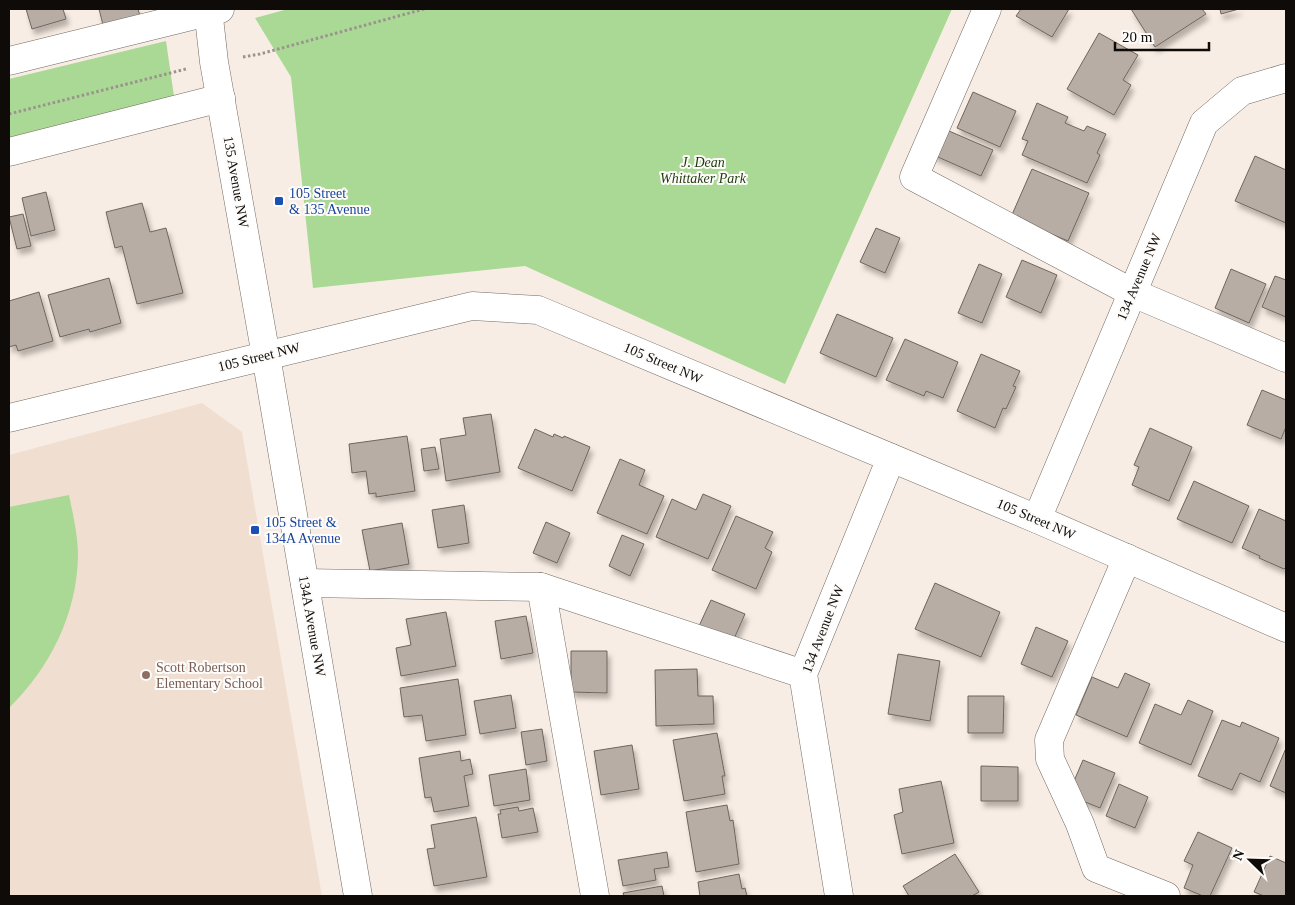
<svg xmlns="http://www.w3.org/2000/svg" width="1295" height="905" viewBox="0 0 1295 905" font-family="Georgia,serif">
	<style>
		.built { fill: #f0dfd1 }
		.green { fill: #aad895 }
		.building { fill: #b7ada5; stroke: #6e655d; filter: url(#shadow) }
		.lines { fill: none; stroke-linecap: round; stroke-linejoin: round }
		.minor-casing { stroke: #736a62; stroke-width: 29 }
		.path { stroke: #9b938d; stroke-width: 3; stroke-dasharray: 2.5 2.5; stroke-linecap: butt }
		.minor { stroke: #fff; stroke-width: 28 }
		.transit-dot { fill: #1a4fb4; stroke: #fefcfa; stroke-width: 2 }
		.education-dot { fill: #8d6e63; stroke: #fefcfa; stroke-width: 2 }
		.labels { text-anchor: middle; dominant-baseline: central; stroke-width: 4; stroke-linejoin: round; paint-order: stroke }
		.park-label { font-size: 14px; font-style: italic; fill: #1d3a0a; stroke: #fefcfa }
		.street-label { font-size: 14px; fill: #0e0b08; stroke: #fefcfa }
		.transit-label { font-size: 14px; fill: #164399; stroke: #fefcfa; text-anchor: start }
		.education-label { font-size: 14px; fill: #785e54; stroke: #fefcfa; text-anchor: start }
	</style>
	<defs>
		<filter id="shadow"><feDropShadow dx="3" dy="5.5" stdDeviation="2.5" flood-color="#0004"/></filter>
	</defs>
	<rect width="100%" height="100%" fill="#f8ede4"/>
	<polygon class="built" points="202,403 242,432 322,896 9,896 9,455"/>
	<g class="green">
		<polygon points="288,9 952,9 785,384 525,266 313,288 291,77 255,18"/>
		<polygon points="166,41 178,124 9,162 9,79"/>
		<path d="M69 495C73 515 78 535 78 556 77 614 50 668 9 708V507Z"/>
	</g>
	<g class="building">
		<polygon points="26,9 63,9 66,19 32,29"/>
		<polygon points="99,9 138,9 142,23 105,33"/>
		<polygon points="1021,9 1069,9 1052,37 1016,16"/>
		<polygon points="1131,9 1202,9 1206,14 1155,47"/>
		<polygon points="1220,9 1239,9 1221,14"/>
		<polygon points="1099,33 1138,55 1123,80 1131,85 1114,115 1067,89"/>
		<polygon points="973,92 1016,111 1000,147 957,128"/>
		<polygon points="1037,103 1068,117 1065,123 1084,131 1087,126 1106,134 1097,153 1100,155 1087,183 1022,155 1028,141 1022,139"/>
		<polygon points="942,128 993,150 981,176 931,154"/>
		<polygon points="1255,156 1286,170 1286,223 1235,201"/>
		<polygon points="1032,169 1089,193 1068,241 1011,217"/>
		<polygon points="46,192 55,230 31,236 22,198"/>
		<polygon points="142,203 150,232 166,228 183,293 137,304 122,246 115,248 106,212"/>
		<polygon points="23,214 31,246 17,249 9,217"/>
		<polygon points="876,228 900,238 885,273 860,262"/>
		<polygon points="1022,260 1057,275 1041,313 1006,297"/>
		<polygon points="979,264 1002,274 982,323 958,313"/>
		<polygon points="1231,269 1266,284 1249,323 1215,308"/>
		<polygon points="1275,276 1286,280 1286,317 1262,307"/>
		<polygon points="109,278 121,323 90,332 89,329 60,337 48,295"/>
		<polygon points="39,292 53,341 18,351 16,345 9,347 9,301"/>
		<polygon points="837,314 893,338 876,377 820,353"/>
		<polygon points="905,339 958,362 943,398 926,391 924,396 886,380"/>
		<polygon points="981,354 1020,371 1013,386 1016,387 1006,409 1003,408 995,428 957,411"/>
		<polygon points="1262,390 1286,400 1286,427 1281,439 1247,425"/>
		<polygon points="491,414 500,472 446,481 440,439 466,435 463,418"/>
		<polygon points="1150,428 1192,447 1169,501 1132,485 1139,467 1134,465"/>
		<polygon points="535,429 553,437 554,434 563,438 564,436 590,447 572,491 518,468"/>
		<polygon points="407,436 415,491 376,497 376,493 369,494 366,471 352,473 349,444"/>
		<polygon points="435,447 439,469 424,471 421,449"/>
		<polygon points="620,459 645,470 639,485 664,496 647,534 597,513"/>
		<polygon points="1194,481 1249,506 1232,543 1177,519"/>
		<polygon points="703,494 731,506 708,559 656,537 672,499 696,510"/>
		<polygon points="464,505 469,543 438,548 432,510"/>
		<polygon points="1259,509 1286,521 1286,567 1284,569 1259,558 1260,556 1242,548"/>
		<polygon points="736,516 773,532 765,548 772,552 756,589 712,570"/>
		<polygon points="546,522 570,533 557,563 533,553"/>
		<polygon points="402,523 409,564 370,571 362,530"/>
		<polygon points="622,535 644,544 630,576 609,566"/>
		<polygon points="935,583 1000,612 981,657 915,629"/>
		<polygon points="711,600 745,614 733,641 699,626"/>
		<polygon points="446,612 456,666 401,676 396,648 411,645 406,619"/>
		<polygon points="526,616 533,653 501,659 495,621"/>
		<polygon points="1036,627 1068,641 1052,677 1021,664"/>
		<polygon points="571,651 607,651 607,693 571,692"/>
		<polygon points="898,654 940,661 930,721 888,714"/>
		<polygon points="697,669 698,696 713,696 714,724 656,726 655,670"/>
		<polygon points="1125,673 1150,684 1127,737 1076,715 1092,677 1118,688"/>
		<polygon points="458,679 466,735 426,741 422,715 404,717 400,688"/>
		<polygon points="511,695 516,728 480,734 474,701"/>
		<polygon points="968,696 1004,696 1003,733 968,733"/>
		<polygon points="1188,700 1213,711 1191,765 1139,743 1155,704 1181,715"/>
		<polygon points="1222,720 1240,727 1242,722 1279,738 1260,782 1240,773 1232,790 1198,776"/>
		<polygon points="542,729 547,761 526,765 521,732"/>
		<polygon points="717,733 725,776 722,776 725,794 684,801 673,740"/>
		<polygon points="632,745 639,789 601,795 594,751"/>
		<polygon points="1286,748 1286,793 1270,786"/>
		<polygon points="460,751 461,761 470,759 473,774 464,776 469,806 434,812 431,797 425,798 419,758"/>
		<polygon points="1083,760 1115,773 1100,808 1068,795"/>
		<polygon points="981,766 1018,767 1018,801 981,801"/>
		<polygon points="526,769 530,800 494,806 489,775"/>
		<polygon points="941,781 954,843 902,854 894,815 903,812 899,789"/>
		<polygon points="1119,784 1148,797 1135,828 1106,816"/>
		<polygon points="727,805 730,821 733,820 739,864 696,872 686,812"/>
		<polygon points="518,807 519,811 533,808 538,832 502,838 498,814 501,814 500,810"/>
		<polygon points="476,817 487,877 434,886 427,849 435,848 431,825"/>
		<polygon points="1198,832 1232,848 1210,896 1203,896 1184,888 1193,865 1184,861"/>
		<polygon points="667,852 669,867 654,869 656,880 623,886 618,860"/>
		<polygon points="955,854 979,892 972,896 909,896 903,886"/>
		<polygon points="1270,856 1286,863 1286,896 1264,896 1254,892"/>
		<polygon points="739,874 742,889 745,888 747,896 700,896 698,882"/>
		<polygon points="662,886 664,896 624,896 623,893"/>
	</g>
	<g class="lines">
		<defs>
			<g id="minor">
				<polyline points="208,9 214,62 266,356 358,896"/>
				<polyline points="987,9 914,177 1133,293 1286,358"/>
				<polyline points="9,61 220,9"/>
				<polyline points="9,152 221,98"/>
				<polyline points="9,418 472,306 538,310 1037,519 1286,628"/>
				<polyline points="1037,519 1204,123 1242,91 1286,78"/>
				<polyline points="1127,558 1049,740 1050,759 1080,824 1096,868 1166,896"/>
				<polyline points="305,583 541,587 803,674"/>
				<polyline points="541,587 595,896"/>
				<polyline points="839,896 803,674 891,458"/>
			</g>
		</defs>
		<use href="#minor" class="minor-casing"/>
		<g class="path">
			<polyline points="243,57 260,54 424,9"/>
			<polyline points="9,114 186,69"/>
		</g>
		<use href="#minor" class="minor"/>
	</g>
	<g class="transit-dot">
		<rect x="274" y="196" width="10" height="10" rx="2.5"/>
		<rect x="250" y="525" width="10" height="10" rx="2.5"/>
	</g>
	<circle class="education-dot" cx="146" cy="675" r="5"/>
	<g class="labels">
		<g class="park-label">
			<text x="703" y="162">J. Dean<tspan x="703" dy="16">Whittaker Park</tspan></text>
		</g>
		<g class="street-label">
			<text transform="translate(236 182) rotate(80)">135 Avenue NW</text>
			<text transform="translate(1139 277) rotate(-67)">134 Avenue NW</text>
			<text transform="translate(259 357) rotate(-14)">105 Street NW</text>
			<text transform="translate(663 363) rotate(23)">105 Street NW</text>
			<text transform="translate(1036 519) rotate(23)">105 Street NW</text>
			<text transform="translate(312 626) rotate(80)">134A Avenue NW</text>
			<text transform="translate(823 629) rotate(-69)">134 Avenue NW</text>
		</g>
		<g class="transit-label">
			<text x="289" y="193">105 Street<tspan x="289" dy="16">&amp; 135 Avenue</tspan></text>
			<text x="265" y="522">105 Street &amp;<tspan x="265" dy="16">134A Avenue</tspan></text>
		</g>
		<g class="education-label">
			<text x="156" y="667">Scott Robertson<tspan x="156" dy="16">Elementary School</tspan></text>
		</g>
	</g>
	<rect width="1295" height="905" fill="none" stroke="#0e0b08" stroke-width="20"/>
	<g transform="translate(1250 860) rotate(293)" stroke="#fefcfa" stroke-width="4" paint-order="stroke">
	<path d="M0-4L9 19L0 12L-9 19Z" fill="#0e0b08"/>
	<text y="-8" font-size="14" font-weight="bold" text-anchor="middle" fill="#0e0b08">N</text>
	</g>
	<path d="M1115 42v8h94v-8" fill="none" stroke="#0e0b08" stroke-width="2.5"/>
	<text x="1122" y="42" font-size="15" fill="#0e0b08" stroke="#fefcfa" stroke-width="4" paint-order="stroke">20 m</text>
</svg>
